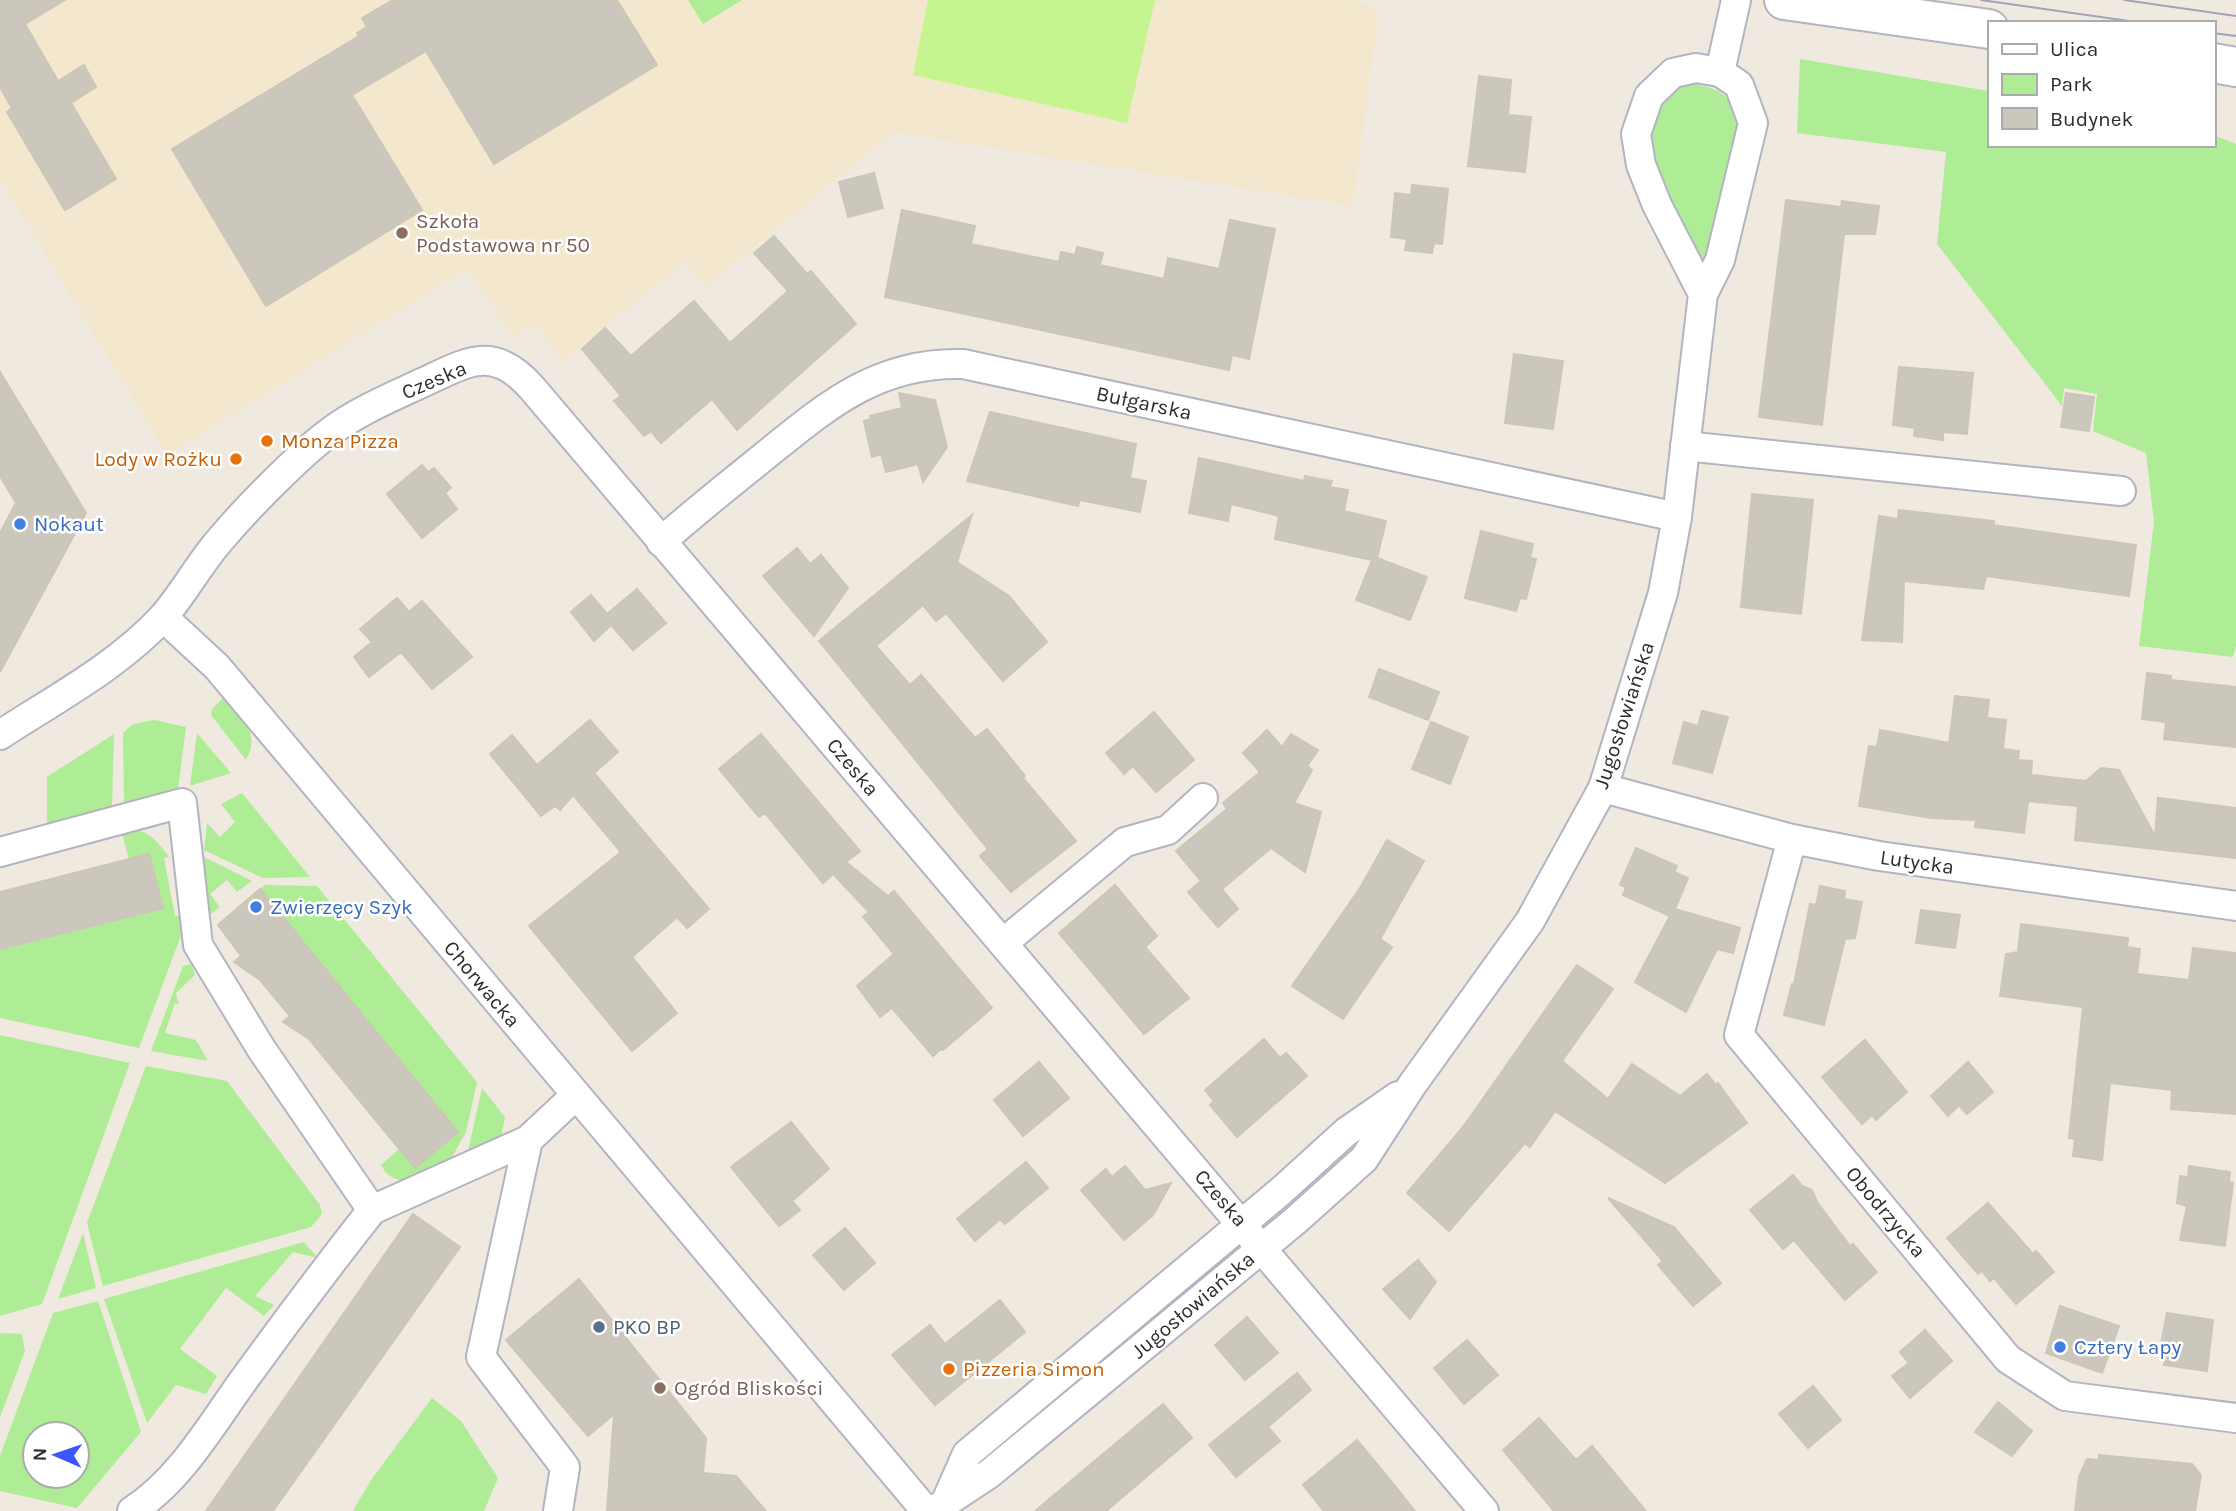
<svg xmlns="http://www.w3.org/2000/svg" width="2236" height="1511" viewBox="0 0 2236 1511" font-family="Karla,sans-serif">
	<style>
		.education { fill: #f3e8cd }
		.green { fill: #afec96; fill-rule: evenodd }
		.pitch { fill: #c5f491 }
		.building { fill: #cbc7bd; stroke: #ccc6b8; stroke-width: 2 }
		.lines { fill: none; stroke-linecap: round; stroke-linejoin: round }
		.street-casing { stroke: #b3b4c2; stroke-width: 32 }
		.secondary-casing { stroke: #b3b4c2; stroke-width: 42 }
		.street { stroke: #fff; stroke-width: 28 }
		.secondary { stroke: #fff; stroke-width: 38 }
		.tram { stroke: #a0a3b9; stroke-width: 2 }
		.education-dot { fill: #8d6e63; stroke: #fff; stroke-width: 2.5 }
		.food-dot { fill: #e8710a; stroke: #fff; stroke-width: 2.5 }
		.shop-dot { fill: #3f7fe0; stroke: #fff; stroke-width: 2.5 }
		.service-dot { fill: #5c6f8a; stroke: #fff; stroke-width: 2.5 }
		.labels { text-anchor: middle; dominant-baseline: central; stroke-width: 5; stroke-linejoin: round; paint-order: stroke }
		.education-label { font-size: 21px; fill: #785e54; stroke: #fff; text-anchor: start }
		.street-label { font-size: 21px; fill: #2d2d2d; stroke: #fff }
		.food-label { font-size: 21px; fill: #c56008; stroke: #fff; text-anchor: start }
		.shop-label { font-size: 21px; fill: #366cbe; stroke: #fff; text-anchor: start }
		.service-label { font-size: 21px; fill: #4e5e75; stroke: #fff; text-anchor: start }
	</style>
	<rect width="100%" height="100%" fill="#f0e9df"/>
	<polygon class="education" points="0,0 1353,0 1379,9 1353,206 894,132 706,287 684,262 562,363 536,323 512,337 467,269 167,455 0,179"/>
	<g class="green">
		<polygon points="688,0 742,0 703,24"/>
		<polygon points="1800,59 1989,91 1989,145 2213,145 2213,135 2236,144 2236,646 2233,657 2139,646 2154,522 2146,453 2093,431 2097,394 2064,388 2062,406 1937,244 1946,152 1797,133"/>
		<path d="M1684 84C1713 84 1731 93 1740 122L1706 266 1700 265C1676 213 1616 125 1684 84Z"/>
		<path d="M223 698C242 715 261 734 246 760L211 715 212 709Z"/>
		<polygon points="155,720 186,727 178,789 124,805 123,733 133,724"/>
		<polygon points="197,733 231,773 190,786"/>
		<polygon points="114,734 112,807 47,827 47,777"/>
		<polygon points="242,793 310,877 263,878 204,850 207,823 220,837 235,822 221,804"/>
		<path d="M133 830C151 831 159 844 169 857L164 858 175 916 184 915 180 938 139 1048 0 1018V949L163 908 149 855 129 859 122 834Z"/>
		<polygon points="204,857 252,881 237,892 227,880 210,894 220,907 208,916"/>
		<path d="M265 885 317 886 477 1082 466 1132 448 1164C425 1174 396 1194 381 1165L399 1149 415 1168 458 1132 260 889Z"/>
		<polygon points="191,964 195,975 176,993 179,1005 175,1003 165,1033 196,1040 208,1061 151,1051 183,966"/>
		<polygon points="0,1035 130,1063 42,1304 0,1316"/>
		<polygon points="146,1066 227,1081 320,1205 322,1214 311,1227 103,1286 87,1223"/>
		<polygon points="482,1088 505,1117 501,1138 467,1156"/>
		<polygon points="83,1233 96,1288 58,1299"/>
		<polygon points="304,1242 318,1258 293,1252 255,1296 274,1305 264,1316 226,1288 180,1349 217,1376 206,1394 176,1385 147,1423 104,1299"/>
		<path d="M98 1301 141 1432 77 1508 0 1491V1456L53 1313ZM35 1434H77V1476H35Z"/>
		<polygon points="0,1333 22,1334 25,1351 0,1417"/>
		<polygon points="432,1398 461,1421 498,1478 484,1511 353,1511 371,1480"/>
	</g>
	<polygon class="pitch" points="928,0 1155,0 1127,123 913,75"/>
	<g class="building">
		<polygon points="0,0 65,0 25,24 58,81 84,65 96,87 71,103 116,179 65,210 7,112 12,108 0,87"/>
		<polygon points="393,0 617,0 657,65 494,164 426,51 352,95 422,210 266,306 172,149 359,36 357,33 367,27 362,18"/>
		<polygon points="1479,76 1511,80 1508,115 1531,117 1525,172 1468,166"/>
		<polygon points="874,173 883,208 848,217 839,182"/>
		<polygon points="1412,185 1448,189 1442,244 1434,243 1432,253 1405,250 1407,239 1391,237 1395,193 1411,195"/>
		<polygon points="1786,200 1841,207 1842,201 1879,206 1875,234 1844,234 1822,425 1759,417"/>
		<polygon points="902,210 975,226 971,244 1059,262 1061,252 1075,255 1077,247 1103,253 1100,265 1164,279 1168,258 1219,269 1230,220 1275,229 1249,359 1232,355 1229,370 885,297"/>
		<polygon points="774,236 807,274 811,271 856,324 737,430 712,399 661,443 651,431 644,436 614,401 621,396 582,349 605,328 631,356 694,301 730,343 788,291 754,253"/>
		<polygon points="1514,354 1563,361 1553,429 1505,423"/>
		<polygon points="1899,367 1973,373 1967,434 1943,432 1943,440 1914,436 1915,428 1893,425"/>
		<polygon points="0,372 86,513 0,672 0,533 16,503 0,476"/>
		<polygon points="899,393 935,400 947,447 923,482 918,464 886,472 881,454 872,457 864,421 871,419 870,416 902,408"/>
		<polygon points="2066,393 2094,397 2089,431 2061,427"/>
		<polygon points="990,412 1136,444 1130,478 1146,481 1140,512 1080,500 1078,506 967,481"/>
		<polygon points="1199,458 1304,481 1305,476 1319,479 1332,481 1330,487 1348,490 1344,511 1386,521 1377,558 1427,577 1410,620 1356,600 1372,560 1275,539 1279,516 1231,504 1228,521 1189,513"/>
		<polygon points="422,465 428,472 434,468 451,488 445,493 457,509 422,538 387,494"/>
		<polygon points="1752,494 1813,500 1801,614 1741,607"/>
		<polygon points="1899,510 1994,521 1993,525 2136,545 2129,596 1986,576 1983,589 1904,581 1902,642 1862,640 1879,516 1898,519"/>
		<polygon points="972,515 957,562 1009,596 1047,642 1003,681 946,613 936,621 923,605 876,646 910,685 921,675 975,738 987,729 1025,776 1023,778 1076,841 1011,892 980,856 988,849 819,641"/>
		<polygon points="1481,531 1533,544 1530,558 1536,559 1526,599 1520,598 1516,611 1465,598"/>
		<polygon points="797,548 810,564 821,555 848,588 814,636 763,576"/>
		<polygon points="637,589 666,623 633,650 611,625 594,641 571,612 591,595 607,614"/>
		<polygon points="397,598 409,612 422,601 472,657 432,689 401,652 369,677 354,657 372,642 360,629"/>
		<polygon points="1379,669 1439,692 1428,720 1369,697"/>
		<polygon points="2147,673 2171,676 2171,680 2236,687 2236,747 2164,739 2166,722 2142,719"/>
		<polygon points="1955,696 1989,700 1987,718 2006,720 2003,749 2019,751 2018,760 2032,761 2031,775 2086,781 2101,768 2119,770 2155,836 2158,798 2236,808 2236,858 2075,840 2078,806 2028,801 2024,833 1975,827 1976,820 1931,818 1859,806 1869,746 1877,747 1880,730 1949,743"/>
		<polygon points="1702,711 1728,717 1712,773 1673,763 1684,722 1698,726"/>
		<polygon points="1154,712 1194,760 1156,792 1133,766 1124,774 1106,753"/>
		<polygon points="590,720 618,752 594,773 709,909 687,928 677,917 632,957 677,1013 632,1051 529,926 621,852 573,795 560,810 555,806 541,816 490,754 512,735 537,765"/>
		<polygon points="1431,722 1468,737 1450,784 1412,769"/>
		<polygon points="1267,730 1282,747 1291,734 1318,750 1307,766 1312,770 1294,803 1321,812 1305,872 1271,848 1222,889 1238,909 1218,927 1188,892 1201,881 1176,851 1227,809 1223,803 1260,772 1243,753"/>
		<polygon points="761,734 860,851 846,862 888,896 894,891 992,1008 943,1050 941,1049 933,1056 892,1008 880,1017 857,986 894,954 863,917 869,912 833,874 823,883 765,813 759,817 719,769"/>
		<polygon points="1387,840 1424,861 1380,939 1392,947 1343,1019 1292,986 1360,888"/>
		<polygon points="1636,848 1677,866 1674,872 1688,878 1675,909 1740,928 1733,953 1717,949 1686,1012 1635,982 1670,916 1623,895 1626,887 1620,885"/>
		<polygon points="149,854 163,908 0,949 0,892"/>
		<polygon points="1115,885 1157,936 1145,947 1189,998 1144,1034 1059,933"/>
		<polygon points="1820,886 1845,891 1844,899 1862,902 1855,938 1845,939 1824,1025 1784,1015 1792,984 1794,984 1810,904 1816,905"/>
		<polygon points="260,889 458,1132 415,1168 309,1039 283,1022 290,1016 260,980 234,962 241,956 218,925"/>
		<polygon points="1921,910 1960,915 1955,948 1916,943"/>
		<polygon points="2021,924 2128,938 2127,947 2140,949 2137,974 2189,980 2193,948 2236,953 2236,1114 2171,1109 2172,1090 2110,1083 2102,1160 2073,1156 2075,1139 2069,1138 2083,1007 2000,996 2006,954 2018,952"/>
		<polygon points="1577,965 1613,989 1562,1061 1608,1099 1632,1064 1680,1096 1707,1074 1716,1085 1718,1083 1747,1123 1665,1183 1555,1111 1530,1147 1525,1143 1449,1231 1407,1193 1463,1127"/>
		<polygon points="1264,1039 1280,1058 1286,1053 1307,1076 1237,1137 1210,1105 1214,1101 1205,1090"/>
		<polygon points="1865,1040 1907,1092 1876,1120 1872,1115 1862,1124 1822,1077"/>
		<polygon points="1039,1062 1069,1098 1023,1136 994,1100"/>
		<polygon points="1968,1062 1993,1092 1967,1114 1959,1105 1948,1116 1931,1096"/>
		<polygon points="791,1122 829,1169 792,1201 800,1210 779,1226 731,1167"/>
		<polygon points="1026,1162 1048,1188 1005,1224 1000,1219 975,1241 957,1219"/>
		<polygon points="1125,1166 1145,1190 1171,1183 1153,1215 1124,1240 1081,1190 1106,1169 1112,1177"/>
		<polygon points="2189,1166 2230,1172 2229,1182 2233,1183 2225,1246 2180,1240 2187,1206 2177,1203 2180,1176 2188,1177"/>
		<polygon points="1793,1175 1802,1186 1812,1190 1817,1202 1850,1246 1853,1244 1877,1272 1845,1300 1794,1240 1783,1249 1750,1210"/>
		<polygon points="1608,1198 1674,1227 1721,1283 1693,1306 1658,1265 1663,1261"/>
		<polygon points="1988,1203 2033,1254 2036,1251 2054,1272 2016,1304 1994,1278 1990,1281 1982,1271 1978,1274 1947,1238"/>
		<polygon points="413,1214 460,1247 273,1511 206,1511"/>
		<polygon points="845,1228 875,1263 844,1290 813,1255"/>
		<polygon points="1418,1260 1436,1282 1410,1319 1383,1289"/>
		<polygon points="579,1279 706,1438 703,1473 736,1476 766,1511 607,1511 614,1414 588,1436 506,1340"/>
		<polygon points="1000,1300 1025,1332 935,1405 892,1355 930,1325 945,1344"/>
		<polygon points="2060,1306 2119,1326 2102,1373 2046,1353"/>
		<polygon points="2167,1313 2213,1320 2207,1371 2164,1365 2166,1355 2159,1354"/>
		<polygon points="1247,1317 1278,1353 1245,1380 1215,1345"/>
		<polygon points="1925,1330 1952,1361 1910,1398 1892,1376 1909,1363 1900,1352"/>
		<polygon points="1467,1340 1498,1375 1464,1404 1434,1368"/>
		<polygon points="1297,1373 1311,1390 1268,1427 1280,1441 1236,1477 1209,1445"/>
		<polygon points="1813,1386 1841,1420 1808,1448 1779,1414"/>
		<polygon points="1998,1402 2032,1431 2012,1456 1975,1432"/>
		<polygon points="1163,1404 1192,1438 1106,1511 1035,1511"/>
		<polygon points="1539,1418 1576,1460 1592,1446 1646,1511 1554,1511 1503,1450"/>
		<polygon points="1357,1440 1386,1475 1415,1511 1324,1511 1303,1485"/>
		<polygon points="2099,1455 2192,1464 2201,1475 2195,1511 2075,1511 2079,1477 2087,1459 2099,1460"/>
	</g>
	<g class="lines">
		<defs>
			<g id="street">
				<polyline points="1720,72 1736,0"/>
				<polyline points="1685,446 2121,491"/>
				<path d="M661 542C692 514 724 489 756 463 821 411 874 361 963 364L1677 517"/>
				<polyline points="163,617 217,667 926,1511"/>
				<path d="M0 735C55 699 118 666 163 617 184 593 199 564 220 540 246 509 298 456 330 432 358 411 392 397 424 382 469 361 494 345 532 388L1484 1511"/>
				<polyline points="1603,788 1792,839 1879,856 2236,906"/>
				<polyline points="1792,839 1739,1035 2008,1359 2065,1396 2236,1418"/>
				<path d="M0 852 182 803 198 945 262 1050 372 1210C328 1266 285 1323 243 1381 210 1427 180 1480 132 1511"/>
				<polyline points="1003,943 1125,842 1168,830 1203,798"/>
				<polyline points="528,1140 481,1357 565,1467 558,1511"/>
				<polyline points="372,1210 528,1140 575,1096"/>
				<polyline points="947,1499 967,1454 1281,1191 1346,1132 1398,1096"/>
				<polyline points="933,1511 989,1474 1295,1221 1364,1159 1412,1085 1530,921 1603,788 1663,593 1677,517 1703,294 1720,260 1753,123 1739,85 1720,72 1696,68 1673,73 1649,96 1636,134 1641,165 1657,205 1703,294"/>
			</g>
			<g id="secondary">
				<polyline points="1784,0 1989,29"/>
				<polyline points="2213,63 2236,67"/>
			</g>
		</defs>
		<use href="#street" class="street-casing"/>
		<use href="#secondary" class="secondary-casing"/>
		<use href="#street" class="street"/>
		<use href="#secondary" class="secondary"/>
		<g class="tram">
			<polyline points="1981,0 2143,23"/>
			<polyline points="2124,0 2236,16"/>
			<polyline points="2213,33 2236,36"/>
		</g>
	</g>
	<g class="education-dot">
		<circle cx="402" cy="233" r="7"/>
		<circle cx="660" cy="1388" r="7"/>
	</g>
	<g class="food-dot">
		<circle cx="267" cy="441" r="7"/>
		<circle cx="236" cy="459" r="7"/>
		<circle cx="949" cy="1369" r="7"/>
	</g>
	<g class="shop-dot">
		<circle cx="20" cy="524" r="7"/>
		<circle cx="256" cy="907" r="7"/>
		<circle cx="2060" cy="1347" r="7"/>
	</g>
	<circle class="service-dot" cx="599" cy="1327" r="7"/>
	<g class="labels">
		<g class="education-label">
			<text x="416" y="221">Szkoła<tspan x="416" dy="24">Podstawowa nr 50</tspan></text>
			<text x="674" y="1388">Ogród Bliskości</text>
		</g>
		<g class="street-label">
			<text transform="translate(434 380) rotate(-23)">Czeska</text>
			<text transform="translate(1144 403) rotate(12)">Bułgarska</text>
			<text transform="translate(1624 715) rotate(-72)">Jugosłowiańska</text>
			<text transform="translate(853 767) rotate(50)">Czeska</text>
			<text transform="translate(1917 862) rotate(8)">Lutycka</text>
			<text transform="translate(482 984) rotate(50)">Chorwacka</text>
			<text transform="translate(1221 1198) rotate(49)">Czeska</text>
			<text transform="translate(1886 1212) rotate(50)">Obodrzycka</text>
			<text transform="translate(1193 1305) rotate(-40)">Jugosłowiańska</text>
		</g>
		<g class="food-label">
			<text x="281" y="441">Monza Pizza</text>
			<text x="222" y="459" text-anchor="end">Lody w Rożku</text>
			<text x="963" y="1369">Pizzeria Simon</text>
		</g>
		<g class="shop-label">
			<text x="34" y="524">Nokaut</text>
			<text x="270" y="907">Zwierzęcy Szyk</text>
			<text x="2074" y="1347">Cztery Łapy</text>
		</g>
		<g class="service-label">
			<text x="613" y="1327">PKO BP</text>
		</g>
	</g>
	<rect x="1988" y="21" width="228" height="126" fill="#ffffff" stroke="#ababab" stroke-width="2"/>
	<rect x="2002" y="44" width="35" height="10" fill="#ffffff" stroke="#ababab" stroke-width="2"/>
	<text x="2050" y="56" font-size="21" fill="#2d2d2d">Ulica</text>
	<rect x="2002" y="74" width="35" height="21" fill="#afec96" stroke="#ababab" stroke-width="2"/>
	<text x="2050" y="91" font-size="21" fill="#2d2d2d">Park</text>
	<rect x="2002" y="108" width="35" height="21" fill="#cbc7bd" stroke="#ababab" stroke-width="2"/>
	<text x="2050" y="126" font-size="21" fill="#2d2d2d">Budynek</text>
	<g transform="translate(56 1455) rotate(272)"><circle r="33" fill="#ffffff" stroke="#ababab" stroke-width="2"/>
	<path d="M0-5L12 26L0 18L-12 26Z" fill="#3d57ff"/>
	<text y="-10" font-size="19" font-weight="bold" text-anchor="middle" fill="#2d2d2d">N</text>
	</g>
</svg>
